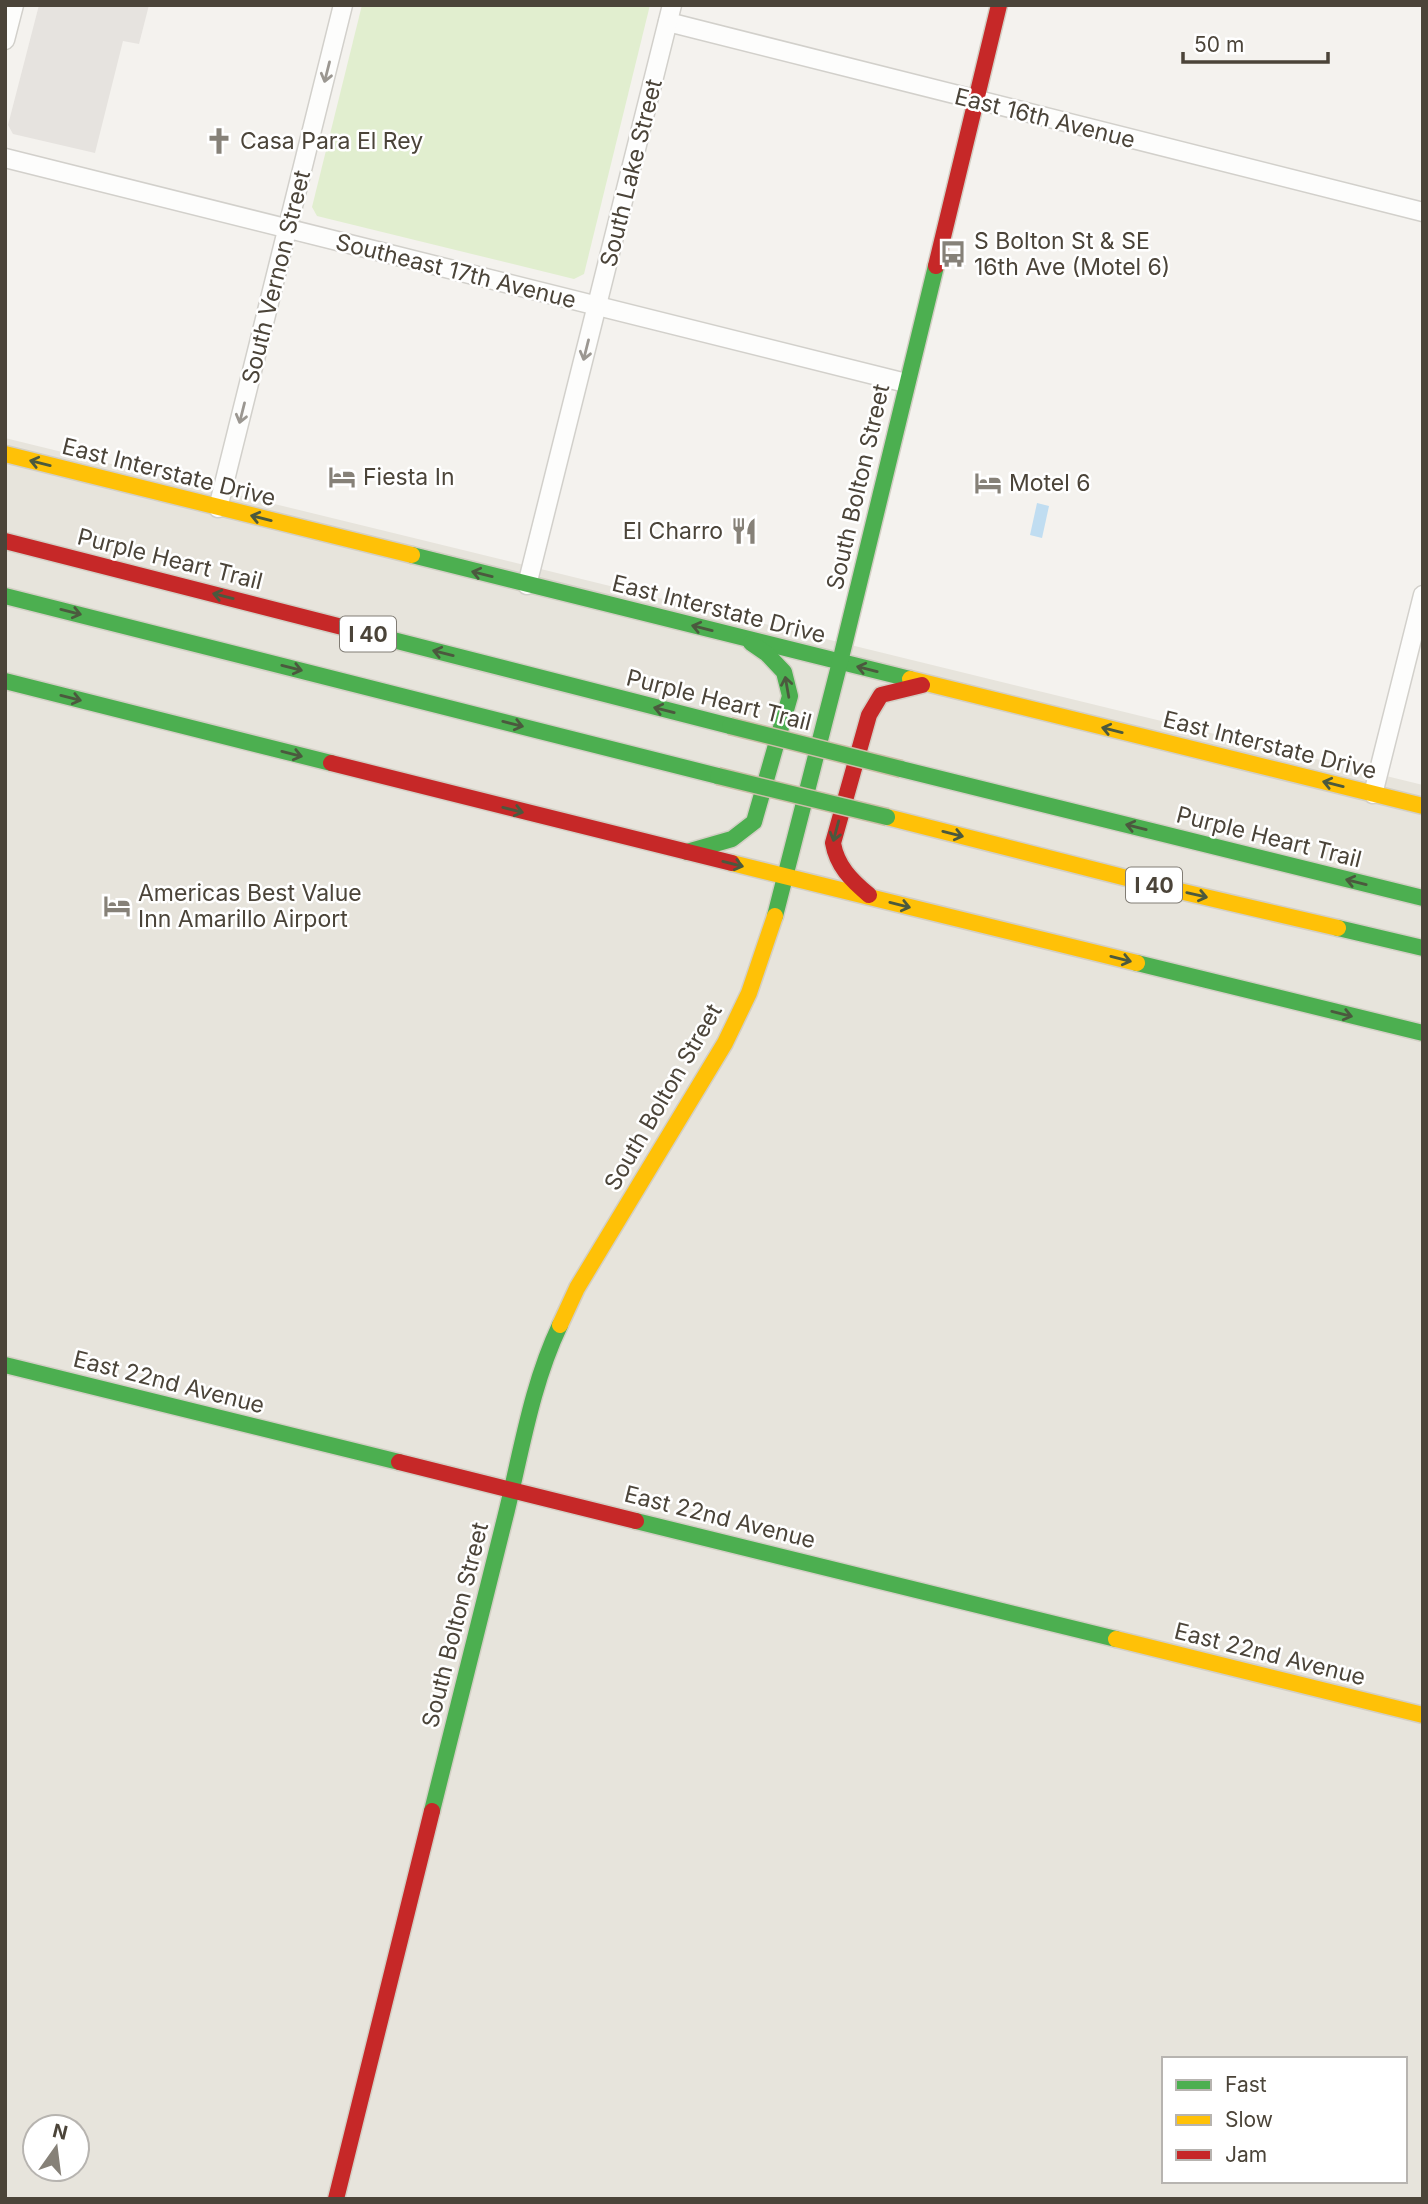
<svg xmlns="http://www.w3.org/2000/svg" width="1428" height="2204" viewBox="0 0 1428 2204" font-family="Inter,sans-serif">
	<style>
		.residential { fill: #e7e4dc; fill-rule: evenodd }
		.green { fill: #e1eecf }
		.parking { fill: #e6e3df }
		.water { fill: #c0ddf1 }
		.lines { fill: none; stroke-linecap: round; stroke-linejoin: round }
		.street-casing { stroke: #d2d0cb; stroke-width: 21 }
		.fast-casing { stroke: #d3cfc5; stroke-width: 19 }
		.slow-casing { stroke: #d3cfc5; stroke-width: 19 }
		.jam-casing { stroke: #d3cfc5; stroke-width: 19 }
		.street { stroke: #fdfdfc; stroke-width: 18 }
		.fast { stroke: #4caf50; stroke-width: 16 }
		.slow { stroke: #ffc107; stroke-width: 16 }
		.jam { stroke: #c62828; stroke-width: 16 }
		.fast-bridge-casing { stroke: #ccbfa9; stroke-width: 19; stroke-linecap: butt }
		.fast-bridge { stroke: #4caf50; stroke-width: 16 }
		.oneway { stroke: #9b9791 }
		.oneway2 { stroke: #4b593e }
		.labels { text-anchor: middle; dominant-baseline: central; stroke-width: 5; stroke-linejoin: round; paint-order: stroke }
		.shield { fill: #fff; stroke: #817c74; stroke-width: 2 }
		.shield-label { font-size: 21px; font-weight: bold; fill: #4b4439 }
		.street-label { font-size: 23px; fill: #4b4439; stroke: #fff }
		.poi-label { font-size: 23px; fill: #4b4439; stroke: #fff; text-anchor: start }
	</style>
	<rect width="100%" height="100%" fill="#f4f2ee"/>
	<path class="residential" d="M5 438 1423 785V2199H5ZM1164 2059H1405V2181H1164ZM35 2127H77V2169H35Z"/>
	<polygon class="green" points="362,5 650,5 584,274 574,279 317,216 312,207"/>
	<polygon class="parking" points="39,5 149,5 139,44 123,41 95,153 13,134 8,125"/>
	<polygon class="water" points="1037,503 1049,506 1042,538 1030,535"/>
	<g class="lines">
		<defs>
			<g id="street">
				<polyline points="668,22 1423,212"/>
				<polyline points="5,40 14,5"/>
				<polyline points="5,158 906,383"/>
				<polyline points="218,508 343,5"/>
				<polyline points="527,585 672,5"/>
				<polyline points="1373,794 1423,595"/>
			</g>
			<g id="fast">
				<polyline points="412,555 910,679"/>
				<polyline points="5,596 718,776"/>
				<polyline points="346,628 730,726"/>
				<polyline points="5,681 331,763"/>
				<polyline points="901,769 1423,898"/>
				<polyline points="687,852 732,839 754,822 790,696 784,672 767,654 751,643"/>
				<polyline points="775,916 840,662 936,266"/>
				<polyline points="1338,928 1423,948"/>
				<polyline points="1137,963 1423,1033"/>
				<polyline points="5,1365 399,1462"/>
				<polyline points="636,1521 1116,1639"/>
				<path d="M432 1811C457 1710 482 1610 507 1510 522 1448 532 1384 560 1325"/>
			</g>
			<g id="slow">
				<polyline points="5,454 412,555"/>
				<polyline points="910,679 1423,806"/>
				<polyline points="887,817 1158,886 1338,928"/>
				<polyline points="732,863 1137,963"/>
				<polyline points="560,1325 577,1288 725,1043 749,993 775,916"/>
				<polyline points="1116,1639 1423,1715"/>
			</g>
			<g id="jam">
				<polyline points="936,266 999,5"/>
				<polyline points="5,541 346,628"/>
				<polyline points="331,763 732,863"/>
				<path d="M869 895C851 880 837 866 833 843L869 715 881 695 922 685"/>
				<polyline points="399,1462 636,1521"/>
				<polyline points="336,2199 432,1811"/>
			</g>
		</defs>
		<use href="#street" class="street-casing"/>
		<use href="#fast" class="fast-casing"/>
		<use href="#slow" class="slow-casing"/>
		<use href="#jam" class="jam-casing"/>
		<use href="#street" class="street"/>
		<use href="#fast" class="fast"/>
		<use href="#slow" class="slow"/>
		<use href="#jam" class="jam"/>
		<defs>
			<g id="fast-bridge">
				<polyline points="730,726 901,769"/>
				<polyline points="718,776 887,817"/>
			</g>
		</defs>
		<use href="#fast-bridge" class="fast-bridge-casing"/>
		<use href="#fast-bridge" class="fast-bridge"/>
	</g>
	<defs><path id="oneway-shaft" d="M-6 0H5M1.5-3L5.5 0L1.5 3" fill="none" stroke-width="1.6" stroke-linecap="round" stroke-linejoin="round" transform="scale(1.75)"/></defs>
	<g class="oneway">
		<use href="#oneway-shaft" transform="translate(327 72) rotate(104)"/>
		<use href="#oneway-shaft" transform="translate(586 350) rotate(104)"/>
		<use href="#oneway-shaft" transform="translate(242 413) rotate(104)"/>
	</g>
	<g class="oneway2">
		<use href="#oneway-shaft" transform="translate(40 463) rotate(-166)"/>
		<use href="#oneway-shaft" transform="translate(261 518) rotate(-166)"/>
		<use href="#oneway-shaft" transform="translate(482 574) rotate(-166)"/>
		<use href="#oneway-shaft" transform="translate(223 596) rotate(-166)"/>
		<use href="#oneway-shaft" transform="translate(71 612) rotate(14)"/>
		<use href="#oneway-shaft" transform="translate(702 628) rotate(-166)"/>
		<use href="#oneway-shaft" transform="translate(443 653) rotate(-166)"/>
		<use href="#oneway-shaft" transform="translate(292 668) rotate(14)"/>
		<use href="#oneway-shaft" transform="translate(867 669) rotate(-166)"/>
		<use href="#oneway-shaft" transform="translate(787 687) rotate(-100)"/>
		<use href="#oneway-shaft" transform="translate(71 698) rotate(14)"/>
		<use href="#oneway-shaft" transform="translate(664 710) rotate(-166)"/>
		<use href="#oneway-shaft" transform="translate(513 724) rotate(14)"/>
		<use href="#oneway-shaft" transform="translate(1112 730) rotate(-166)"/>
		<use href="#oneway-shaft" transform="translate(292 754) rotate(14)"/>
		<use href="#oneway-shaft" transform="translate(1333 784) rotate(-166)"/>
		<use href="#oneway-shaft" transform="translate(513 810) rotate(14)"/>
		<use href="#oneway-shaft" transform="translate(1136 827) rotate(-166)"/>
		<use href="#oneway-shaft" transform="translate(836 831) rotate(105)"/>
		<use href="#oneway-shaft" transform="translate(953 834) rotate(14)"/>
		<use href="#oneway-shaft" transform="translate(733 864) rotate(14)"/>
		<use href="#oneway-shaft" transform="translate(1356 882) rotate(-166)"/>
		<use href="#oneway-shaft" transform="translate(1197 895) rotate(13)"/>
		<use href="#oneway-shaft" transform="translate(900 905) rotate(14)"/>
		<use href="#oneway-shaft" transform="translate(1121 959) rotate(14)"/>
		<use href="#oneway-shaft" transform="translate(1342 1014) rotate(14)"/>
	</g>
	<defs>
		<symbol id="church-bare" viewBox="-9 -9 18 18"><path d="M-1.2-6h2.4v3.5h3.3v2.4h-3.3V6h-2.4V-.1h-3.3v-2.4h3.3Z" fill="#868178" stroke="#fff" stroke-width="2.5" paint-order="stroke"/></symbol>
		<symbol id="bus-bare" viewBox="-9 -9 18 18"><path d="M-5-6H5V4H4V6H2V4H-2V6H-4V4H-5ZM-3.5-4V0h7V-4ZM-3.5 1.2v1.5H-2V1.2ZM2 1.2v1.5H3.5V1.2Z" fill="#868178" stroke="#fff" stroke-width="2.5" paint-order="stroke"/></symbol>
		<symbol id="hotel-bare" viewBox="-9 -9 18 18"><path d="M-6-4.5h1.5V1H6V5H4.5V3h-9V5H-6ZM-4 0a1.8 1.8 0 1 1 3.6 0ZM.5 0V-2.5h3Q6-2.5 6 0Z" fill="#868178" stroke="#fff" stroke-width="2.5" paint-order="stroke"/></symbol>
		<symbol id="restaurant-bare" viewBox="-9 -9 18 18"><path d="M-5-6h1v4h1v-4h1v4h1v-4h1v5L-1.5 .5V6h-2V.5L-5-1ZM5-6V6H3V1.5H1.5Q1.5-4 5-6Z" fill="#868178" stroke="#fff" stroke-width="2.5" paint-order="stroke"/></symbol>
	</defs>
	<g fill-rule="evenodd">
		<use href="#church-bare" x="200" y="122" width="38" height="38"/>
		<use href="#bus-bare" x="934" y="235" width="38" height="38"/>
		<use href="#hotel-bare" x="323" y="458" width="38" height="38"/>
		<use href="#hotel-bare" x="969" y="464" width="38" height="38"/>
		<use href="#restaurant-bare" x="725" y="512" width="38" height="38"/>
		<use href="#hotel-bare" x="98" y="887" width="38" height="38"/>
	</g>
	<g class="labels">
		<g class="shield">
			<rect x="340" y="616.5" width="56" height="35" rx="5"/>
			<rect x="1126" y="867.5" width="56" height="35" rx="5"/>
		</g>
		<g class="shield-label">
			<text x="368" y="634">I 40</text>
			<text x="1154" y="885">I 40</text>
		</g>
		<g class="street-label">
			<text transform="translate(1045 118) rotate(14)">East 16th Avenue</text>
			<text transform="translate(631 173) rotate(-76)">South Lake Street</text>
			<text transform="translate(456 271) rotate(14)">Southeast 17th Avenue</text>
			<text transform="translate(276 277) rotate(-76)">South Vernon Street</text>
			<text transform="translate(169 472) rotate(14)">East Interstate Drive</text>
			<text transform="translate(858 487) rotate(-77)">South Bolton Street</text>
			<text transform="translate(170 559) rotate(14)">Purple Heart Trail</text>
			<text transform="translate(719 609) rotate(14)">East Interstate Drive</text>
			<text transform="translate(719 700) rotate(14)">Purple Heart Trail</text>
			<text transform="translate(1270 745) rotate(14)">East Interstate Drive</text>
			<text transform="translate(1269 837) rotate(14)">Purple Heart Trail</text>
			<text transform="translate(663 1097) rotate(-60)">South Bolton Street</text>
			<text transform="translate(169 1382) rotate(14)">East 22nd Avenue</text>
			<text transform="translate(720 1517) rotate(14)">East 22nd Avenue</text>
			<text transform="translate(455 1625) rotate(-76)">South Bolton Street</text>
			<text transform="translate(1270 1654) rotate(14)">East 22nd Avenue</text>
		</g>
		<g class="poi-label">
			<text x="240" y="141">Casa Para El Rey</text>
			<text x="974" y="241">S Bolton St &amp; SE<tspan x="974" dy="26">16th Ave (Motel 6)</tspan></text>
			<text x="363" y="477">Fiesta In</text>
			<text x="1009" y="483">Motel 6</text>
			<text x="723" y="531" text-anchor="end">El Charro</text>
			<text x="138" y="893">Americas Best Value<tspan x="138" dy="26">Inn Amarillo Airport</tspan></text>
		</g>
	</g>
	<rect width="1428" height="2204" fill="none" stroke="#4b4439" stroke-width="14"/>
	<rect x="1162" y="2057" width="245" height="126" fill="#ffffff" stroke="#b7b4b0" stroke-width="2"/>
	<rect x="1176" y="2080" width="35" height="10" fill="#4caf50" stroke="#b7b4b0" stroke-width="2"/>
	<text x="1225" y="2092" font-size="21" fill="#4b4439">Fast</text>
	<rect x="1176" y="2115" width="35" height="10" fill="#ffc107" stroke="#b7b4b0" stroke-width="2"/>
	<text x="1225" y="2127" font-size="21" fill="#4b4439">Slow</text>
	<rect x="1176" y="2150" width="35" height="10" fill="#c62828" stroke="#b7b4b0" stroke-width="2"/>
	<text x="1225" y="2162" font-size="21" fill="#4b4439">Jam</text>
	<g transform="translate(56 2148) rotate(14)"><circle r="33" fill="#ffffff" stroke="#b7b4b0" stroke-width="2"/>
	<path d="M0-5L12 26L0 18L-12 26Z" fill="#868178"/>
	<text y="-10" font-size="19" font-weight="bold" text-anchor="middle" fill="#4b4439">N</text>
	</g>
	<path d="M1183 52v10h145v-10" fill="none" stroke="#4b4439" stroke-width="3.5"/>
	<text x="1194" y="52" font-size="21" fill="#4b4439" stroke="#ffffff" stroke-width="5" paint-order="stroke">50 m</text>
</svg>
